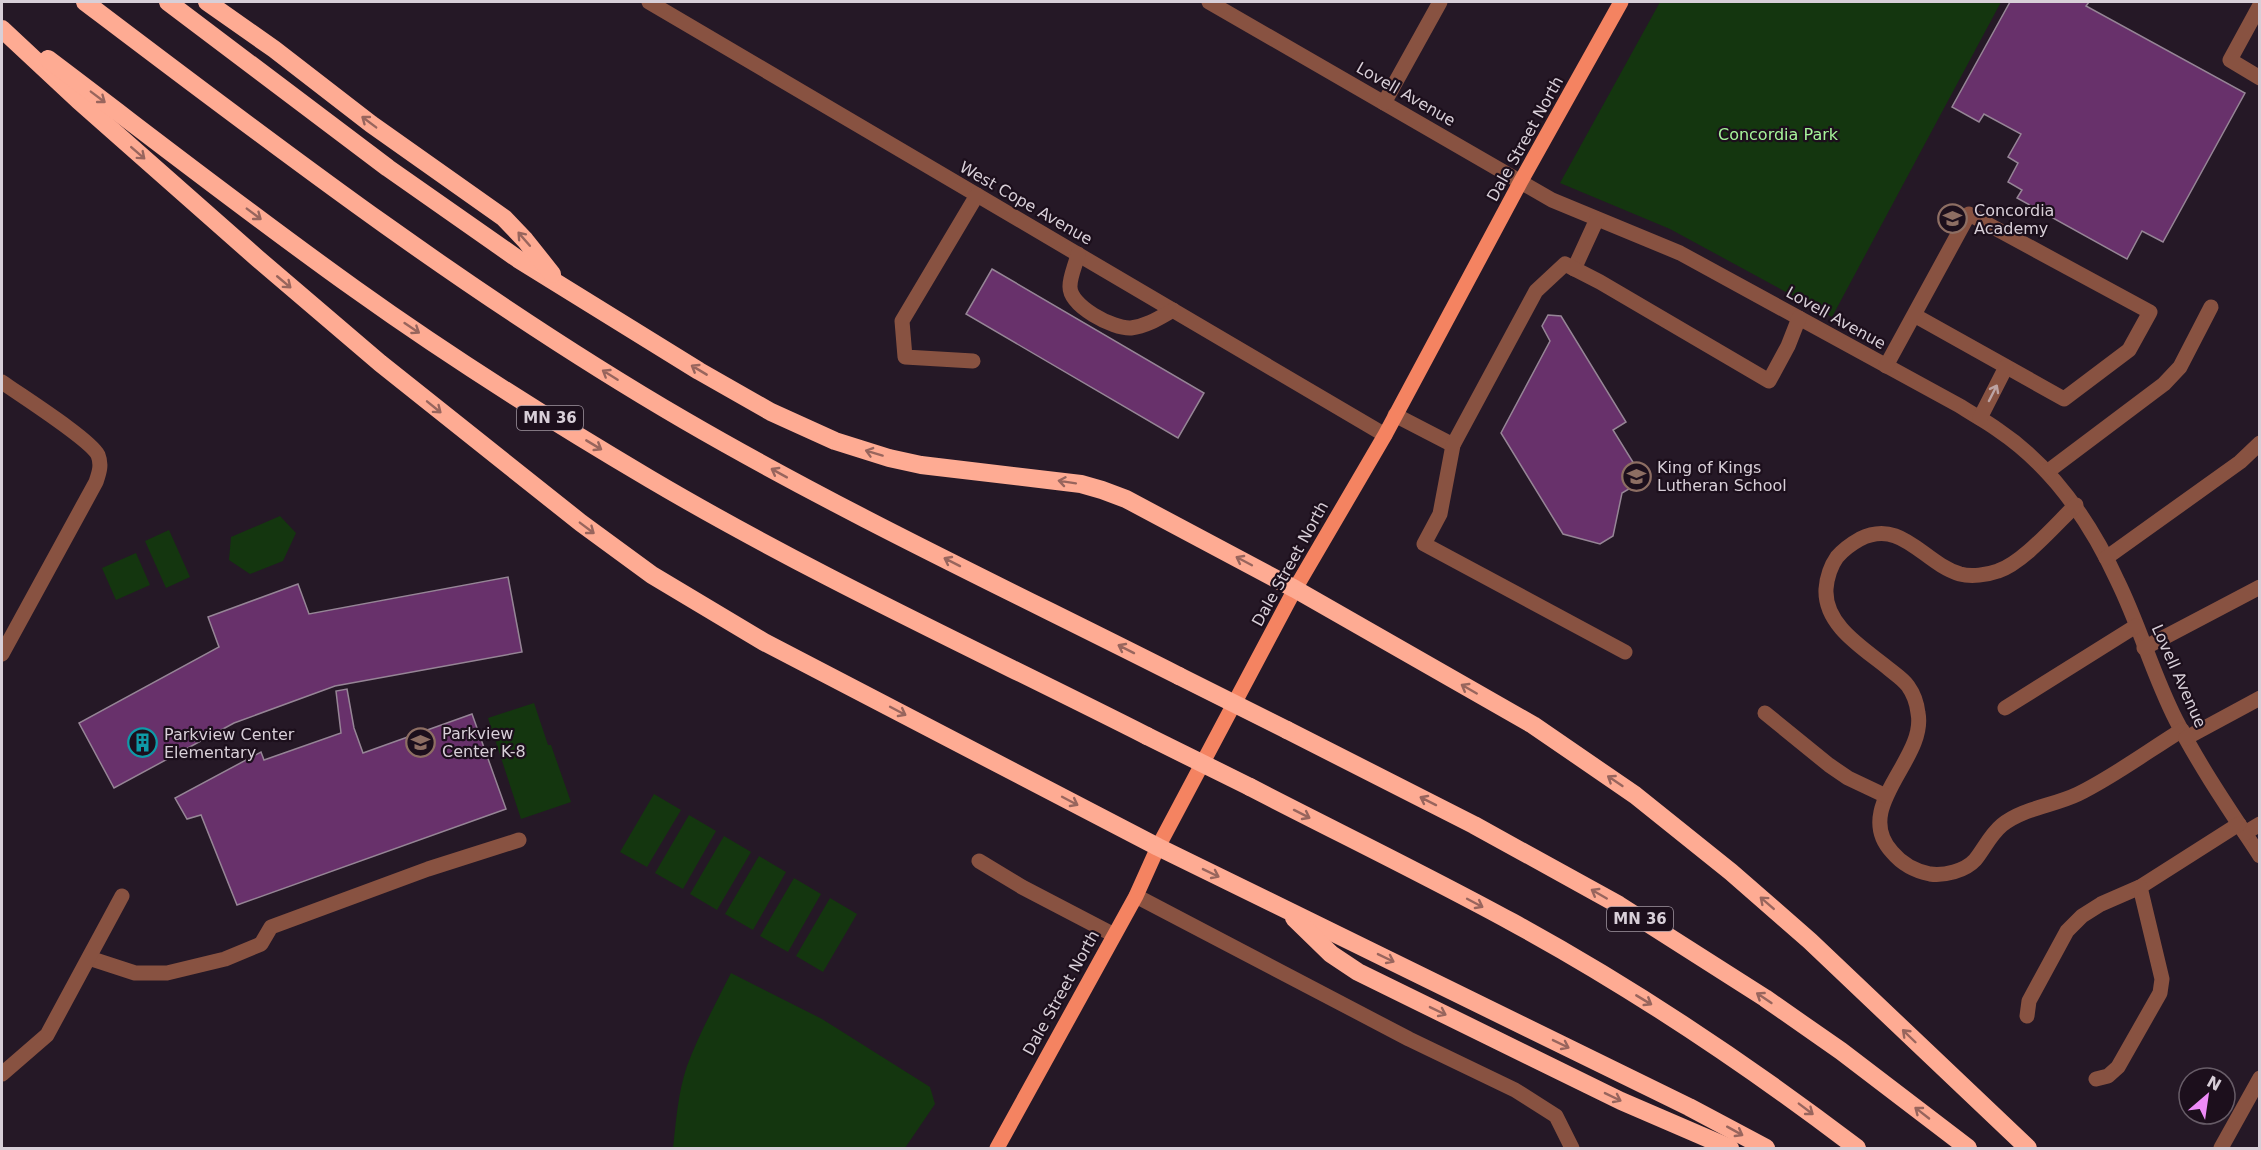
<svg xmlns="http://www.w3.org/2000/svg" width="2261" height="1150" viewBox="0 0 2261 1150" font-family="'DejaVu Sans',sans-serif">
	<style>
		.green { fill: #14360f }
		.building { fill: #68316b; stroke: #968596; stroke-width: 1.5 }
		.lines { fill: none; stroke-linecap: round; stroke-linejoin: round }
		.minor { stroke: #885241; stroke-width: 15 }
		.major { stroke: #f48361; stroke-width: 15 }
		.highway { stroke: #feab93; stroke-width: 18 }
		.highway-bridge { stroke: #feab93; stroke-width: 18 }
		.oneway { stroke: #98655d }
		.oneway2 { stroke: #bca3a3 }
		.labels { text-anchor: middle; dominant-baseline: central; stroke-width: 4.5; stroke-linejoin: round; paint-order: stroke }
		.shield { fill: #1c0f1c; stroke: #a095a0; stroke-width: 1.5 }
		.shield-label { font-size: 15px; font-weight: bold; fill: #d8cfd8 }
		.street-label { font-size: 16px; fill: #d8cfd8; stroke: #1c0f1c }
		.park-label { font-size: 16px; fill: #a6f49a; stroke: #1c0f1c }
		.poi-label { font-size: 16px; fill: #d8cfd8; stroke: #1c0f1c; text-anchor: start }
	</style>
	<rect width="100%" height="100%" fill="#251826"/>
	<g class="green">
		<polygon points="1660,2 2001,2 1832,317 1670,229 1560,183"/>
		<polygon points="280,516 296,533 283,561 250,574 229,560 231,537"/>
		<polygon points="169,530 190,577 166,588 145,541"/>
		<polygon points="136,553 150,585 116,600 102,568"/>
		<polygon points="534,703 548,745 551,745 571,802 521,819 488,718"/>
		<polygon points="654,794 681,810 647,867 620,852"/>
		<polygon points="689,815 716,831 683,889 655,873"/>
		<polygon points="724,836 751,852 717,910 690,894"/>
		<polygon points="759,856 786,872 753,930 725,914"/>
		<polygon points="794,878 821,894 788,952 760,936"/>
		<polygon points="830,898 857,914 823,972 796,956"/>
		<path d="M731 973 822 1019 930 1087 935 1104 905 1148H673C676 1121 678 1092 687 1066 699 1034 716 1003 731 973Z"/>
	</g>
	<g class="building">
		<polygon points="2010,2 2089,2 2086,6 2245,93 2163,242 2142,231 2127,259 2017,198 2022,190 2008,182 2018,163 2008,157 2021,134 1984,114 1979,122 1952,107"/>
		<polygon points="992,269 1204,393 1178,438 966,314"/>
		<polygon points="1548,315 1561,316 1626,422 1613,430 1644,480 1622,493 1613,536 1600,544 1563,534 1501,433 1550,341 1542,326"/>
		<polygon points="508,577 522,652 335,686 234,723 114,788 79,723 219,647 208,617 298,584 309,614"/>
		<polygon points="347,689 354,728 363,753 472,714 506,809 237,905 201,815 187,819 175,798 261,752 264,760 341,733 336,691"/>
	</g>
	<g class="lines">
		<g class="minor">
			<polyline points="649,2 1385,435"/>
			<path d="M1209 2 1552 200 1680 253 1960 406C1972 414 1986 421 1998 430 2053 467 2091 523 2118 582 2140 627 2153 675 2176 720 2200 767 2231 812 2260 856"/>
			<polyline points="2260,5 2230,60 2260,78"/>
			<polyline points="1384,103 1440,2"/>
			<path d="M1078 254C1076 264 1070 276 1070 286 1069 306 1113 329 1131 328 1147 326 1159 318 1173 310"/>
			<polyline points="1574,269 1597,219"/>
			<polyline points="973,361 905,357 902,321 977,195"/>
			<polyline points="1886,366 1969,214 2150,312 2129,350 2064,399 1914,315"/>
			<path d="M2 382C20 395 90 439 98 455 102 465 99 473 96 482L2 654"/>
			<polyline points="1395,415 1453,445"/>
			<polyline points="1980,418 2006,367"/>
			<polyline points="2047,472 2164,384 2180,367 2211,307"/>
			<path d="M2076 505C2056 524 2023 563 1998 571 1987 575 1971 577 1960 574 1923 563 1902 518 1860 539 1851 544 1844 549 1837 557 1830 567 1827 577 1826 589 1824 626 1865 649 1889 669 1895 674 1903 679 1908 686 1913 693 1917 704 1918 713 1927 759 1851 807 1892 852 1902 864 1915 871 1930 874 1944 876 1965 871 1975 860 1984 849 1990 835 2002 825 2023 808 2053 806 2078 794 2113 777 2148 751 2182 730"/>
			<polyline points="2106,558 2240,462 2260,443"/>
			<polyline points="2144,648 2260,587"/>
			<polyline points="1625,652 1424,544 1440,514 1453,445 1536,291 1565,264 1600,282 1769,381 1788,346 1799,318"/>
			<polyline points="2005,708 2136,626"/>
			<polyline points="1765,713 1829,765 1848,778 1886,796"/>
			<polyline points="2186,738 2260,698"/>
			<polyline points="2245,833 2260,824"/>
			<polyline points="979,861 1022,887 1114,935"/>
			<polyline points="1136,896 1409,1039 1515,1090 1556,1116 1572,1148"/>
			<polyline points="89,958 135,973 167,973 225,959 261,944 271,927 428,869 519,840"/>
			<polyline points="2027,1016 2029,1001 2067,931 2082,916 2101,904 2140,887 2239,824"/>
			<polyline points="2,1074 47,1035 122,896"/>
			<polyline points="2096,1079 2108,1076 2118,1067 2160,993 2162,979 2140,887"/>
			<polyline points="2221,1148 2260,1078"/>
		</g>
		<polyline class="major" points="997,1148 1136,896 1158,847 1295,589 1385,435 1521,181 1621,2"/>
		<g class="highway">
			<path d="M85 2C279 149 473 297 684 420 844 513 1013 592 1179 676"/>
			<polyline points="168,2 388,168 518,259 699,371 771,412 835,441 889,458 921,465 1081,484 1102,490 1126,499 1295,589 1533,725 1635,795 1731,872 1810,941 2028,1148"/>
			<polyline points="207,2 274,49 371,124 504,218 525,240 552,274"/>
			<polyline points="2,29 78,100 257,258 380,363 581,523 652,575 764,642 1158,847 1689,1107 1766,1148"/>
			<path d="M48 59C150 136 251 215 355 289 450 357 550 420 650 479 811 574 981 652 1147 736"/>
			<polyline points="1287,730 1474,825 1619,905 1765,998 1841,1051 1968,1148"/>
			<path d="M1250 787C1337 832 1426 875 1512 922 1633 988 1748 1065 1857 1148"/>
			<polyline points="1294,918 1331,954 1358,972 1621,1101 1730,1148"/>
		</g>
		<g class="highway-bridge">
			<polyline points="1179,676 1287,730"/>
			<polyline points="1147,736 1250,787"/>
		</g>
	</g>
	<defs><path id="oneway-shaft" d="M-6 0H5M1.5-3L5.5 0L1.5 3" fill="none" stroke-width="1.6" stroke-linecap="round" stroke-linejoin="round" transform="scale(1.5)"/></defs>
	<g class="oneway">
		<use href="#oneway-shaft" transform="translate(98 97) rotate(37)"/>
		<use href="#oneway-shaft" transform="translate(369 122) rotate(-143)"/>
		<use href="#oneway-shaft" transform="translate(138 153) rotate(41)"/>
		<use href="#oneway-shaft" transform="translate(254 214) rotate(37)"/>
		<use href="#oneway-shaft" transform="translate(524 239) rotate(-131)"/>
		<use href="#oneway-shaft" transform="translate(284 282) rotate(40)"/>
		<use href="#oneway-shaft" transform="translate(412 328) rotate(34)"/>
		<use href="#oneway-shaft" transform="translate(699 370) rotate(-149)"/>
		<use href="#oneway-shaft" transform="translate(610 375) rotate(-148)"/>
		<use href="#oneway-shaft" transform="translate(434 407) rotate(39)"/>
		<use href="#oneway-shaft" transform="translate(594 445) rotate(31)"/>
		<use href="#oneway-shaft" transform="translate(874 453) rotate(-163)"/>
		<use href="#oneway-shaft" transform="translate(779 473) rotate(-151)"/>
		<use href="#oneway-shaft" transform="translate(1067 482) rotate(-171)"/>
		<use href="#oneway-shaft" transform="translate(587 528) rotate(37)"/>
		<use href="#oneway-shaft" transform="translate(1244 561) rotate(-152)"/>
		<use href="#oneway-shaft" transform="translate(952 562) rotate(-153)"/>
		<use href="#oneway-shaft" transform="translate(1126 649) rotate(-153)"/>
		<use href="#oneway-shaft" transform="translate(1469 689) rotate(-150)"/>
		<use href="#oneway-shaft" transform="translate(898 711) rotate(28)"/>
		<use href="#oneway-shaft" transform="translate(1615 781) rotate(-146)"/>
		<use href="#oneway-shaft" transform="translate(1070 801) rotate(28)"/>
		<use href="#oneway-shaft" transform="translate(1428 801) rotate(-153)"/>
		<use href="#oneway-shaft" transform="translate(1302 814) rotate(27)"/>
		<use href="#oneway-shaft" transform="translate(1211 873) rotate(26)"/>
		<use href="#oneway-shaft" transform="translate(1599 894) rotate(-150)"/>
		<use href="#oneway-shaft" transform="translate(1475 903) rotate(28)"/>
		<use href="#oneway-shaft" transform="translate(1767 903) rotate(-139)"/>
		<use href="#oneway-shaft" transform="translate(1386 958) rotate(26)"/>
		<use href="#oneway-shaft" transform="translate(1764 998) rotate(-146)"/>
		<use href="#oneway-shaft" transform="translate(1644 1000) rotate(31)"/>
		<use href="#oneway-shaft" transform="translate(1438 1011) rotate(26)"/>
		<use href="#oneway-shaft" transform="translate(1909 1036) rotate(-136)"/>
		<use href="#oneway-shaft" transform="translate(1561 1044) rotate(26)"/>
		<use href="#oneway-shaft" transform="translate(1613 1097) rotate(26)"/>
		<use href="#oneway-shaft" transform="translate(1806 1109) rotate(37)"/>
		<use href="#oneway-shaft" transform="translate(1922 1113) rotate(-142)"/>
		<use href="#oneway-shaft" transform="translate(1735 1131) rotate(29)"/>
	</g>
	<use class="oneway2" href="#oneway-shaft" transform="translate(1993 393) rotate(-63)"/>
	<defs>
		<symbol id="school-ring" viewBox="-11 -11 22 22"><circle r="9.5" fill="#1c0f1c" stroke="#8d6e63" stroke-width="1.5"/><path d="M0-5L7-2L0 1L-7-2ZM-4 1L0 2.5L4 1V4Q0 6-4 4Z" fill="#8d6e63"/></symbol>
		<symbol id="building-ring" viewBox="-11 -11 22 22"><circle r="9.5" fill="#1c0f1c" stroke="#0f9aa8" stroke-width="1.5"/><path d="M-4-6H4V6H1V3H-1V6H-4ZM-2.5-4.3h1.7v1.8h-1.7ZM.8-4.3h1.7v1.8H.8ZM-2.5-1h1.7V.8h-1.7ZM.8-1h1.7V.8H.8Z" fill="#0f9aa8"/></symbol>
	</defs>
	<g fill-rule="evenodd">
		<use href="#school-ring" x="1936" y="202" width="33" height="33"/>
		<use href="#school-ring" x="1620" y="460" width="33" height="33"/>
		<use href="#school-ring" x="404" y="726" width="33" height="33"/>
		<use href="#building-ring" x="126" y="726" width="33" height="33"/>
	</g>
	<g class="labels">
		<g class="shield">
			<rect x="517" y="406" width="66" height="24" rx="4.5"/>
			<rect x="1607" y="907" width="66" height="24" rx="4.5"/>
		</g>
		<g class="shield-label">
			<text x="550" y="418">MN 36</text>
			<text x="1640" y="919">MN 36</text>
		</g>
		<g class="street-label">
			<text transform="translate(1406 94) rotate(30)">Lovell Avenue</text>
			<text transform="translate(1525 139) rotate(-61)">Dale Street North</text>
			<text transform="translate(1026 203) rotate(30)">West Cope Avenue</text>
			<text transform="translate(1836 318) rotate(29)">Lovell Avenue</text>
			<text transform="translate(1290 564) rotate(-61)">Dale Street North</text>
			<text transform="translate(2179 676) rotate(66)">Lovell Avenue</text>
			<text transform="translate(1061 993) rotate(-61)">Dale Street North</text>
		</g>
		<g class="park-label">
			<text x="1778" y="134">Concordia Park</text>
		</g>
		<g class="poi-label">
			<text x="1974" y="210">Concordia<tspan x="1974" dy="18">Academy</tspan></text>
			<text x="1657" y="467">King of Kings<tspan x="1657" dy="18">Lutheran School</tspan></text>
			<text x="442" y="733">Parkview<tspan x="442" dy="18">Center K-8</tspan></text>
			<text x="164" y="734">Parkview Center<tspan x="164" dy="18">Elementary</tspan></text>
		</g>
	</g>
	<rect width="2261" height="1150" fill="none" stroke="#d8cfd8" stroke-width="6"/>
	<g transform="translate(2207 1096) rotate(29)"><circle r="28" fill="#1c0f1c" stroke="#675c67" stroke-width="1.5"/>
	<path d="M0-4.5L10 22L0 15L-10 22Z" fill="#ee8bf8"/>
	<text y="-9" font-size="16" font-weight="bold" text-anchor="middle" fill="#d8cfd8">N</text>
	</g>
</svg>
